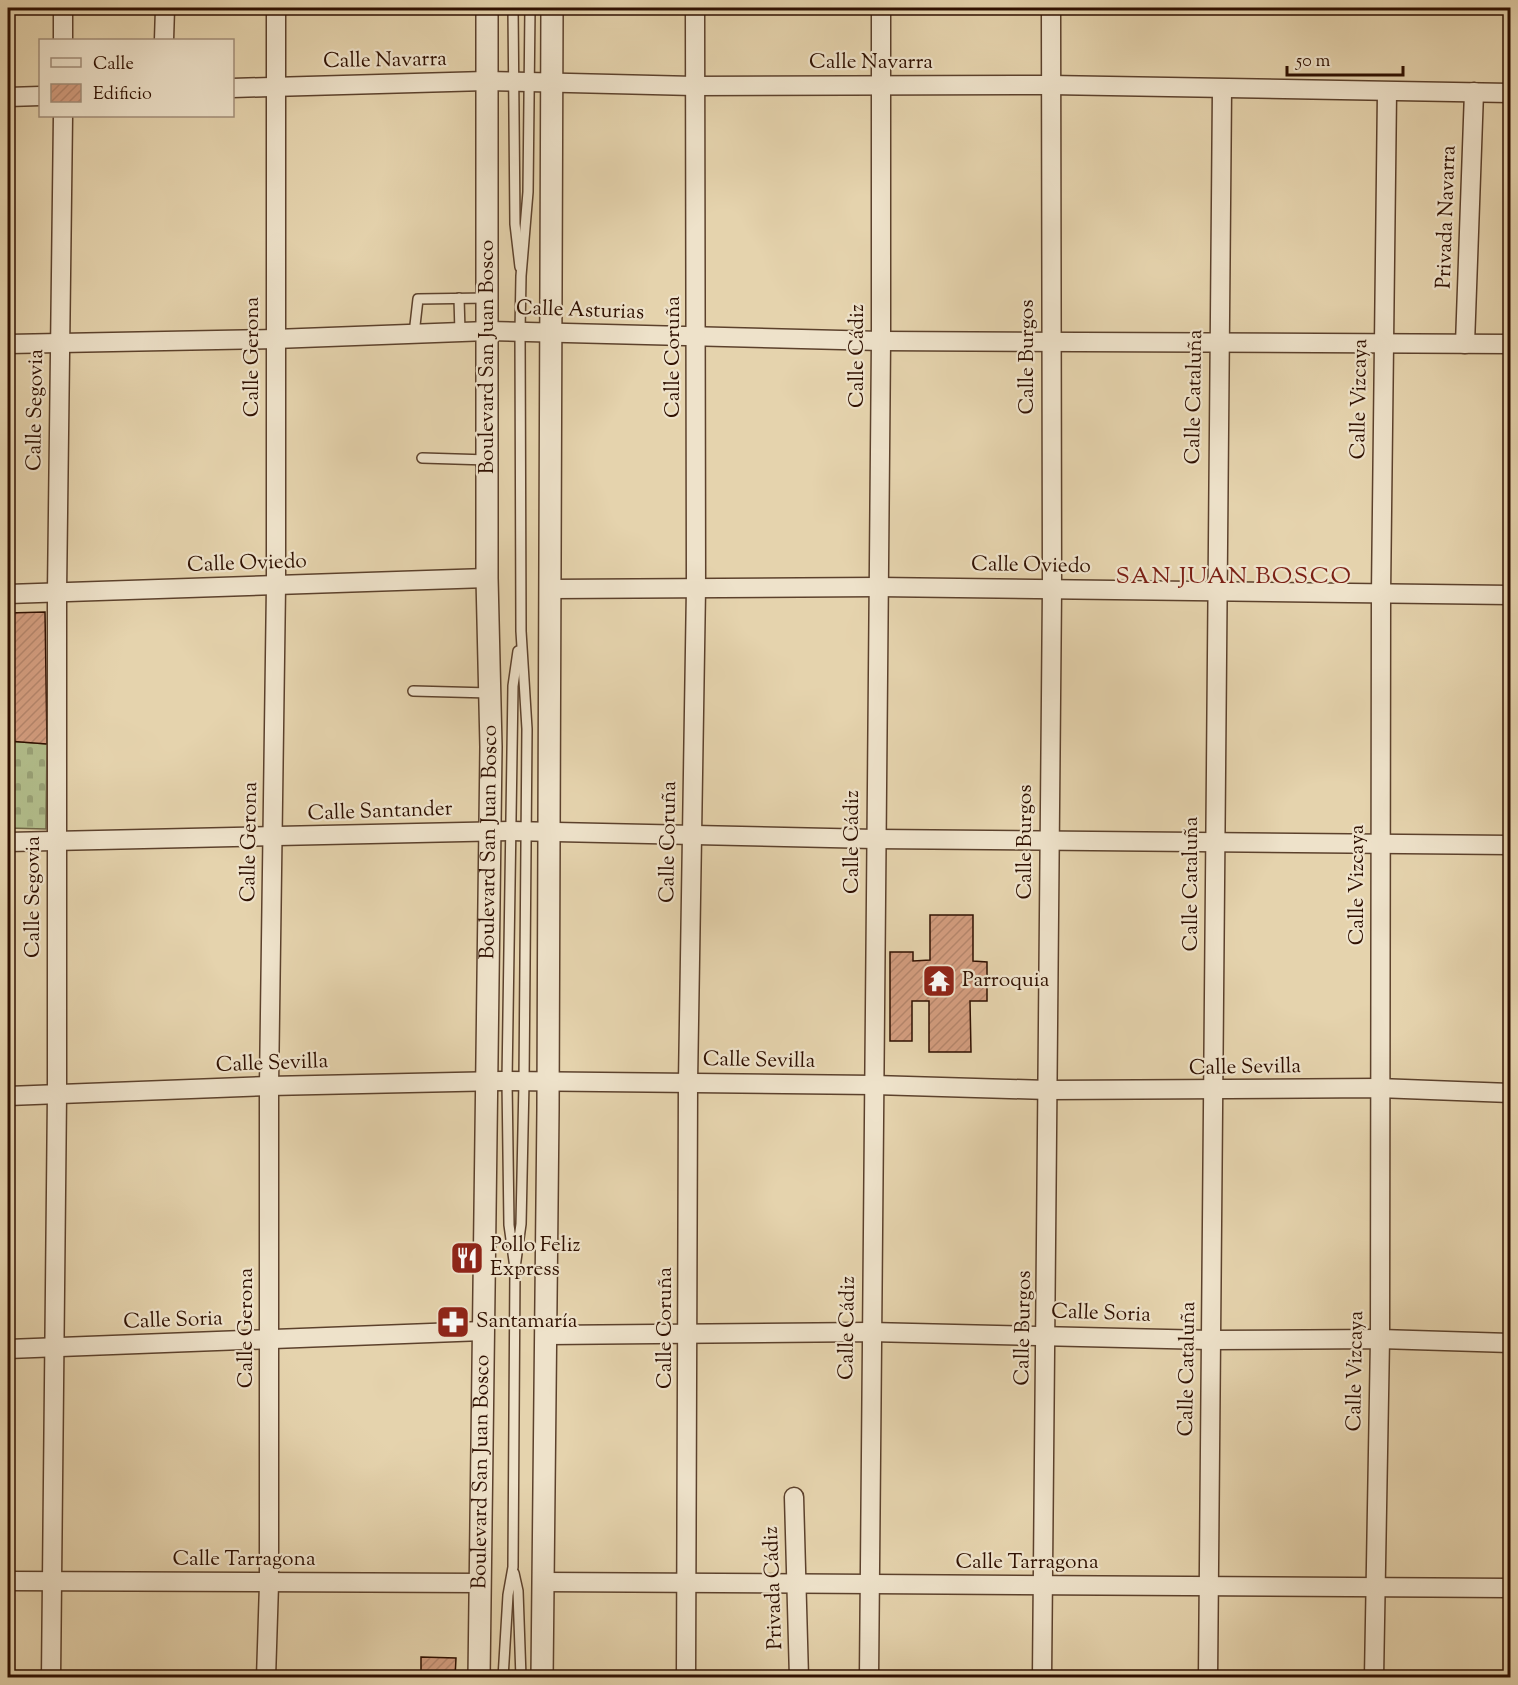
<svg xmlns="http://www.w3.org/2000/svg" width="1518" height="1685" viewBox="0 0 1518 1685" font-family="'Sorts Mill Goudy',serif">
	<style>
		.cemetery { fill: url(#cemetery-stones); stroke: #706646; stroke-width: 1.5 }
		.building { fill: url(#building-hatch); stroke: #2f1001; stroke-width: 1.5 }
		.lines { fill: none; stroke-linecap: round; stroke-linejoin: round }
		.service-casing { stroke: #5c412c; stroke-width: 12 }
		.minor-casing { stroke: #5c412c; stroke-width: 21 }
		.tertiary-casing { stroke: #5c412c; stroke-width: 24 }
		.service { stroke: #eee2ca; stroke-width: 9 }
		.minor { stroke: #eee2ca; stroke-width: 18 }
		.tertiary { stroke: #eee2ca; stroke-width: 21 }
		.labels { text-anchor: middle; dominant-baseline: central; stroke-width: 4.5; stroke-linejoin: round; paint-order: stroke }
		.street-label { font-size: 21px; fill: #2f1001; stroke: #eee2ca }
		.poi-label { font-size: 21px; fill: #2f1001; stroke: #eee2ca; text-anchor: start }
		.quarter-label { font-size: 24px; letter-spacing: 1.5px; fill: #7a1f14; stroke: #eee2ca }
	</style>
	<defs>
		<pattern id="cemetery-stones" width="16" height="16" patternUnits="userSpaceOnUse" patternTransform="scale(1.5)"><rect width="16" height="16" fill="#b2bd8b"/><path d="M2 7V4a2 2 0 0 1 4 0v3zM10 15v-3a2 2 0 0 1 4 0v3z" fill="#99a176"/></pattern>
		<pattern id="building-hatch" width="6" height="6" patternUnits="userSpaceOnUse" patternTransform="scale(1.5)"><rect width="6" height="6" fill="#d39d7f"/><path d="M-1 1l2-2M0 6l6-6M5 7l2-2" fill="none" stroke="#b5866c"/></pattern>
	</defs>
	<rect width="100%" height="100%" fill="#e5d3ad"/>
	<filter id="stains"><feTurbulence type="fractalNoise" baseFrequency=".00333" numOctaves="4"/><feColorMatrix values="0 0 0 0 .2 0 0 0 0 .09 0 0 0 0 .02 0 0 0 .5 -.17"/></filter>
	<radialGradient id="worn" r=".72"><stop offset=".6" stop-color="#630" stop-opacity="0"/><stop offset="1" stop-color="#630" stop-opacity=".3"/></radialGradient>
	<polygon class="cemetery" points="8,741 47,744 46,829 8,828"/>
	<g class="building">
		<polygon points="45,612 47,744 8,741 8,613"/>
		<polygon points="930,915 973,915 973,961 987,962 987,1001 970,1001 971,1052 929,1052 929,1001 912,1001 912,1041 890,1041 890,952 913,952 913,961 930,960"/>
		<polygon points="421,1657 456,1658 455,1678 421,1678"/>
	</g>
	<g class="lines">
		<defs>
			<g id="service">
				<polyline points="513,8 515,224 520,267"/>
				<polyline points="459,298 460,332"/>
				<polyline points="414,334 418,299 488,298"/>
				<polyline points="422,458 488,460"/>
				<polyline points="413,691 490,693"/>
				<polyline points="515,1268 521,1224 524,1082 527,729 521,631 520,331 521,276 528,192 530,8"/>
				<polyline points="514,1573 518,1591 521,1678"/>
				<polyline points="503,1678 508,1595 513,1567 515,1268 509,1225 507,1081 513,686 518,651"/>
			</g>
			<g id="minor">
				<polyline points="63,40 63,8"/>
				<polyline points="164,40 165,8"/>
				<polyline points="232,88 486,81 694,86 1050,85 1510,93"/>
				<polyline points="8,97 40,96"/>
				<polyline points="8,344 275,339 488,331 881,341 1510,344"/>
				<polyline points="1465,344 1474,92"/>
				<polyline points="551,589 878,587 1510,595"/>
				<polyline points="8,594 487,578"/>
				<polyline points="8,842 510,831 875,839 1510,845"/>
				<polyline points="8,1096 269,1086 502,1081 874,1085 1048,1090 1378,1088 1510,1093"/>
				<polyline points="547,1335 870,1332 1210,1340 1380,1339 1510,1343"/>
				<polyline points="8,1349 483,1331"/>
				<polyline points="794,1497 799,1678"/>
				<polyline points="8,1581 480,1583"/>
				<polyline points="543,1582 1510,1588"/>
				<polyline points="51,1678 57,1094 57,592 63,116"/>
				<polyline points="266,1678 269,1584 269,1086 276,586 276,8"/>
				<polyline points="686,1678 688,1083 696,588 695,8"/>
				<polyline points="869,1678 881,341 881,8"/>
				<polyline points="1042,1678 1052,589 1051,8"/>
				<polyline points="1208,1678 1222,90"/>
				<polyline points="1374,1678 1380,1339 1381,594 1387,92"/>
			</g>
			<g id="tertiary">
				<path id="s1" d="M479 1678 491 747 487 578V8"/>
				<polyline points="542,1678 548,1109 552,8"/>
			</g>
		</defs>
		<use href="#service" class="service-casing"/>
		<use href="#minor" class="minor-casing"/>
		<use href="#tertiary" class="tertiary-casing"/>
		<use href="#service" class="service"/>
		<use href="#minor" class="minor"/>
		<use href="#tertiary" class="tertiary"/>
	</g>
	<defs>
		<symbol id="temple-square" viewBox="-11 -11 22 22"><rect x="-9" y="-9" width="18" height="18" rx="4" fill="#8f2418" stroke="#eee2ca"/><path d="M0-6L5-2H3V0L6.5 2.5H4V6H1.5V3h-3V6H-4V2.5H-6.5L-3 0V-2H-5Z" fill="#fff"/></symbol>
		<symbol id="restaurant-square" viewBox="-11 -11 22 22"><rect x="-9" y="-9" width="18" height="18" rx="4" fill="#8f2418" stroke="#eee2ca"/><path d="M-5-6h1v4h1v-4h1v4h1v-4h1v5L-1.5 .5V6h-2V.5L-5-1ZM5-6V6H3V1.5H1.5Q1.5-4 5-6Z" fill="#fff"/></symbol>
		<symbol id="pharmacy-square" viewBox="-11 -11 22 22"><rect x="-9" y="-9" width="18" height="18" rx="4" fill="#8f2418" stroke="#eee2ca"/><path d="M-2-6h4v4h4v4h-4v4h-4v-4h-4v-4h4Z" fill="#fff"/></symbol>
	</defs>
	<g fill-rule="evenodd">
		<use href="#temple-square" x="920" y="962" width="38" height="38"/>
		<use href="#restaurant-square" x="448" y="1239" width="38" height="38"/>
		<use href="#pharmacy-square" x="434" y="1303" width="38" height="38"/>
	</g>
	<g class="labels">
		<g class="street-label">
			<text transform="translate(385 61) rotate(-1)">Calle Navarra</text>
			<text x="871" y="63">Calle Navarra</text>
			<text transform="translate(1447 217) rotate(-88)">Privada Navarra</text>
			<text transform="translate(580 311) rotate(2)">Calle Asturias</text>
			<text transform="translate(858 356) rotate(-90)">Calle Cádiz</text>
			<text transform="translate(253 357) rotate(-90)">Calle Gerona</text>
			<text transform="translate(488 357) rotate(-90)">Boulevard San Juan Bosco</text>
			<text transform="translate(674 357) rotate(-90)">Calle Coruña</text>
			<text transform="translate(1028 357) rotate(-90)">Calle Burgos</text>
			<text transform="translate(1195 397) rotate(-89)">Calle Cataluña</text>
			<text transform="translate(1360 399) rotate(-89)">Calle Vizcaya</text>
			<text transform="translate(36 410) rotate(-89)">Calle Segovia</text>
			<text transform="translate(247 564) rotate(-2)">Calle Oviedo</text>
			<text transform="translate(1031 566) rotate(1)">Calle Oviedo</text>
			<text transform="translate(380 812) rotate(-2)">Calle Santander</text>
			<text transform="translate(250 842) rotate(-89)">Calle Gerona</text>
			<text stroke="none"><textPath href="#s1" startOffset="836">Boulevard San Juan Bosco</textPath></text>
			<text transform="translate(669 842) rotate(-89)">Calle Coruña</text>
			<text transform="translate(853 842) rotate(-90)">Calle Cádiz</text>
			<text transform="translate(1026 842) rotate(-90)">Calle Burgos</text>
			<text transform="translate(1192 884) rotate(-90)">Calle Cataluña</text>
			<text transform="translate(1358 885) rotate(-90)">Calle Vizcaya</text>
			<text transform="translate(34 897) rotate(-90)">Calle Segovia</text>
			<text transform="translate(759 1061) rotate(1)">Calle Sevilla</text>
			<text transform="translate(272 1064) rotate(-2)">Calle Sevilla</text>
			<text transform="translate(1245 1068) rotate(-1)">Calle Sevilla</text>
			<text transform="translate(1101 1314) rotate(2)">Calle Soria</text>
			<text transform="translate(173 1321) rotate(-2)">Calle Soria</text>
			<text transform="translate(247 1328) rotate(-90)">Calle Gerona</text>
			<text transform="translate(666 1328) rotate(-90)">Calle Coruña</text>
			<text transform="translate(848 1328) rotate(-89)">Calle Cádiz</text>
			<text transform="translate(1024 1328) rotate(-89)">Calle Burgos</text>
			<text transform="translate(1188 1369) rotate(-89)">Calle Cataluña</text>
			<text transform="translate(1356 1371) rotate(-89)">Calle Vizcaya</text>
			<text stroke="none"><textPath href="#s1" startOffset="206">Boulevard San Juan Bosco</textPath></text>
			<text x="244" y="1560">Calle Tarragona</text>
			<text x="1027" y="1563">Calle Tarragona</text>
			<text transform="translate(774 1588) rotate(-92)">Privada Cádiz</text>
		</g>
		<g class="poi-label">
			<text x="962" y="981">Parroquia</text>
			<text x="490" y="1246">Pollo Feliz<tspan x="490" dy="24">Express</tspan></text>
			<text x="476" y="1322">Santamaría</text>
		</g>
		<g class="quarter-label">
			<text x="1234" y="577">SAN JUAN BOSCO</text>
		</g>
	</g>
	<rect width="1518" height="1685" fill="none" stroke="#e5d3ad" stroke-width="30"/>
	<rect x="9" y="9" width="1500" height="1667" fill="none" stroke="#2f1001" stroke-width="3"/>
	<rect x="15" y="15" width="1488" height="1655" fill="none" stroke="#2f1001" stroke-width="1.5"/>
	<rect x="39" y="39" width="195" height="78" fill="#eee2ca" stroke="#a28e7a" stroke-width="1.5"/>
	<rect x="51" y="58" width="30" height="9" fill="#eee2ca" stroke="#a28e7a" stroke-width="1.5"/>
	<text x="93" y="69" font-size="18" fill="#2f1001">Calle</text>
	<rect x="51" y="84" width="30" height="18" fill="url(#building-hatch)" stroke="#a28e7a" stroke-width="1.5"/>
	<text x="93" y="99" font-size="18" fill="#2f1001">Edificio</text>
	<path d="M1287 66v9h116v-9" fill="none" stroke="#2f1001" stroke-width="3"/>
	<text x="1296" y="66" font-size="18" fill="#2f1001" stroke="#eee2ca" stroke-width="4.5" paint-order="stroke">50 m</text>
	<rect width="100%" height="100%" filter="url(#stains)"/>
	<rect width="100%" height="100%" fill="url(#worn)"/>
</svg>
